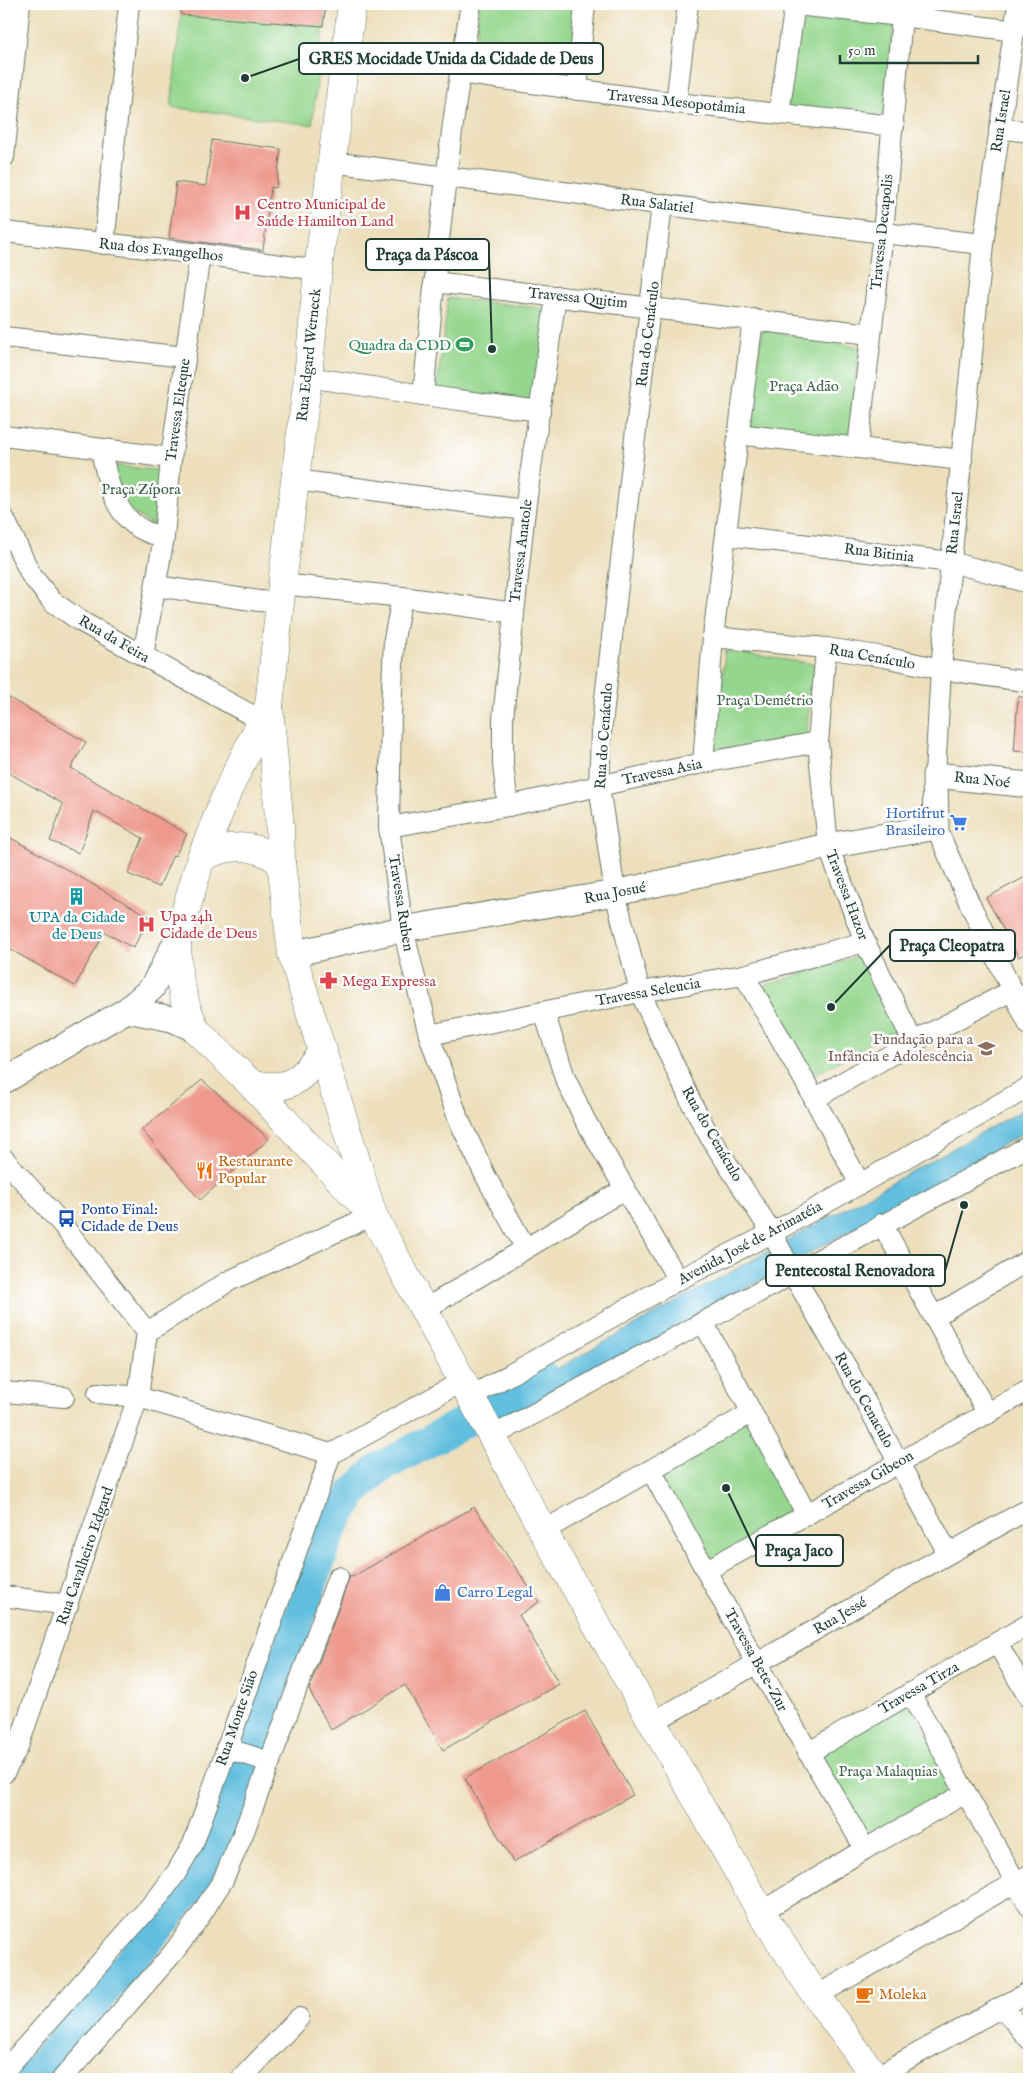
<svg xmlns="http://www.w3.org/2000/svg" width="1033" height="2083" viewBox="0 0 1033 2083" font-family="'IM FELL English',serif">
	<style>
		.green { fill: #94d68d; stroke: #5a8a60 }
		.water { fill: #60bede; stroke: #407e89 }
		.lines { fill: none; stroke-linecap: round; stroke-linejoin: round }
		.river { stroke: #60bede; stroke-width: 32 }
		.building { fill: #ee998c }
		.minor-casing { stroke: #677664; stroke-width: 22 }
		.tertiary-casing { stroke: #677664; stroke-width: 27 }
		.secondary-casing { stroke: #677664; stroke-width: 29 }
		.minor { stroke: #fff; stroke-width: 20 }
		.tertiary { stroke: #fff; stroke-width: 25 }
		.secondary { stroke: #fff; stroke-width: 28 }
		.labels { text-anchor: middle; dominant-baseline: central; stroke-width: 5; stroke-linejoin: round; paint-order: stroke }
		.street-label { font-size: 15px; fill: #1f3d34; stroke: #fff }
		.health-label { font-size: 15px; fill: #be3a42; stroke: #fff; text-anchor: start }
		.leisure-label { font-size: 15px; fill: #27864d; stroke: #fff; text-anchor: end }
		.park-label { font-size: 15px; fill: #3c634a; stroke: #fff }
		.shop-label { font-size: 15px; fill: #366cbe; stroke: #fff; text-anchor: end }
		.culture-label { font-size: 15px; fill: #0d838f; stroke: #fff }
		.education-label { font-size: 15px; fill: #785e54; stroke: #fff; text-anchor: end }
		.food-label { font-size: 15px; fill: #c56008; stroke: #fff; text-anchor: start }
		.transit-label { font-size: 15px; fill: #164399; stroke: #fff; text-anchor: start }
		.leader { fill: none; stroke: #1f3d34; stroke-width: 2 }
		.callout-dot { fill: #1f3d34; stroke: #fff; stroke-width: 2 }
		.callout { fill: #fff; stroke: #1f3d34; stroke-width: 2 }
		.callout-label { font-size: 16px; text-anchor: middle; font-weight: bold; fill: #1f3d34 }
	</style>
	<rect width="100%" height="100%" fill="#fff"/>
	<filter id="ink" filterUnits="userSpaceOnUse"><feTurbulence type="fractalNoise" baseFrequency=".02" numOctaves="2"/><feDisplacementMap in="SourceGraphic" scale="10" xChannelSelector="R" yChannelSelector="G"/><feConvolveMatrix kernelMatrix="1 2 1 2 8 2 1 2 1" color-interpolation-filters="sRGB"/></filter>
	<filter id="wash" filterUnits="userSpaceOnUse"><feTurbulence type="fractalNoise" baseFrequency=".0096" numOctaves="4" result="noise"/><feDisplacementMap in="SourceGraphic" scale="20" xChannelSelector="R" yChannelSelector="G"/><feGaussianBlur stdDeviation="1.12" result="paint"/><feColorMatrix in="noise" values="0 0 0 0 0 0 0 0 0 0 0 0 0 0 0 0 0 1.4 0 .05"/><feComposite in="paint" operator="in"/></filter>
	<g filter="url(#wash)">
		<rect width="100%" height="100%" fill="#eddfbc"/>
		<g class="green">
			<polygon points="182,4 326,4 312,125 171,107"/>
			<polygon points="479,4 581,4 573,82 474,72"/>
			<polygon points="800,10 894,23 883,119 787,107"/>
			<polygon points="448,298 549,309 534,405 437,389"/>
			<polygon points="762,330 860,347 849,439 750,430"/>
			<polygon points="110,465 164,471 156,528 128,509"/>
			<polygon points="725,651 815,664 806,736 715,753"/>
			<polygon points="863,955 899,1027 809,1078 763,986"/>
			<polygon points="744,1414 798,1512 708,1562 653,1464"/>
			<polygon points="908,1701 958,1790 868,1841 817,1751"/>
		</g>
		<polygon class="water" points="1029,1106 1029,1130 517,1417 506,1397"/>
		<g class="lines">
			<polyline class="river" points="30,2079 168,1916 205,1868 225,1825 331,1529 353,1493 378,1469 545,1378"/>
		</g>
		<g id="blocks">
			<g class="building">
				<polygon points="181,4 326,4 323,26 181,15"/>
				<polygon points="212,140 281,149 276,188 271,187 263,250 169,238 176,182 206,186"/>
				<polygon points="4,695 86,742 71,768 187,834 175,856 173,855 159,887 128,874 143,838 94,811 79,853 50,841 63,804 4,770"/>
				<polygon points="1018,697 1029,697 1029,752 1014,751"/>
				<polygon points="4,834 150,917 133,948 105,932 75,986 4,946"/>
				<polygon points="1029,875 1029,951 1019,957 986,898"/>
				<polygon points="202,1080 269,1139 200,1200 142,1130"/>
				<polygon points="474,1507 539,1602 519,1615 559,1684 443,1750 405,1685 331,1730 309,1690 350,1576 352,1577"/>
				<polygon points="585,1711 633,1795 513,1862 465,1778"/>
			</g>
		</g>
	</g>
	<g filter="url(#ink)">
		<use href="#blocks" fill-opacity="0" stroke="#677664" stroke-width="1"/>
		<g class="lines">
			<defs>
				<g id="minor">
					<polyline points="795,5 902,16 1015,31"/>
					<polyline points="459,73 676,103 894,126"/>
					<polyline points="577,90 585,4"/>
					<polyline points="676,103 688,4"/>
					<polyline points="779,113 795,4"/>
					<polyline points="999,128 1029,132"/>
					<polyline points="4,157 20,4"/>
					<polyline points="331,162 883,233 983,244"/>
					<polyline points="662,204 601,733 599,786 615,893 640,992 693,1106 710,1137 772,1233 793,1274 847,1368 948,1553"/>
					<polyline points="4,232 200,254 318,270"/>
					<polyline points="104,244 129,4"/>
					<polyline points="434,282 870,334"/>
					<polyline points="4,337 185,357"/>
					<polyline points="308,377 423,395 540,411"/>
					<path d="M423 395C436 264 449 134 471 4"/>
					<polyline points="738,434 962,460"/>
					<polyline points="4,436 171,458"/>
					<polyline points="858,447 883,233 902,16"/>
					<path d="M101 450C107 479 114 517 145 531 150 534 158 535 164 537"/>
					<polyline points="295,480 525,510"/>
					<polyline points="4,518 31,575 52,601 80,621 262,721"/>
					<polyline points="726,535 951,562 1029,583"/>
					<polyline points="282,584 402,597 514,613"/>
					<polyline points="156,586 259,601 280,602"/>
					<polyline points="402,597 394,639 391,715 389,827 403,929 429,1035 458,1118 486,1177 525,1247"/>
					<polyline points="713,637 826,648 884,657 941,669 1029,682"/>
					<polyline points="826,648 818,742 828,846 865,942 913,1042"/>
					<polyline points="143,656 164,537 171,458 200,254"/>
					<polyline points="703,763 713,637 753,319"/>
					<polyline points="935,775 941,669 951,562 983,244 1018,4"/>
					<polyline points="508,806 503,765 503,718 525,510 556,296"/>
					<polyline points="389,827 508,806 703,763 818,742"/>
					<polyline points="936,827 969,902 1029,1025"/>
					<polyline points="744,975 802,1076 860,1184"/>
					<polyline points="544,1012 565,1078 585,1120 678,1280"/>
					<polyline points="429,1035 640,992 744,975 865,942"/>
					<polyline points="814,1099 913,1042 1013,990"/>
					<polyline points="4,1159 61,1223 147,1332"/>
					<polyline points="882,1224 988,1414"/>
					<polyline points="425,1309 625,1189"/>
					<polyline points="935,1316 1029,1260"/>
					<polyline points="703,1322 807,1515"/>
					<polyline points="147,1332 229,1281 373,1215"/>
					<polyline points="4,1392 64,1397"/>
					<polyline points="98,1393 138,1397 331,1454"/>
					<polyline points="470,1397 678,1280 772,1233 860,1184 1029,1087"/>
					<polyline points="491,1437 1029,1146"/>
					<polyline points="651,1470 757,1664 865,1849"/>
					<polyline points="543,1531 751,1413"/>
					<polyline points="707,1570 1029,1390"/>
					<polyline points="4,1596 68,1605"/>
					<polyline points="997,1643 1029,1698"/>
					<polyline points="910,1693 1029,1906"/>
					<path d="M651 1723C778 1653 902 1578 1029 1509"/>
					<polyline points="226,1748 270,1762"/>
					<polyline points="808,1753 1029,1624"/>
					<polyline points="4,1773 18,1747 138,1397 147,1332"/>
					<polyline points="761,1912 865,1849 966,1793"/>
					<polyline points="816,1996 1029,1875"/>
					<polyline points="1002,2007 1029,2039"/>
					<polyline points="4,2071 160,1895 176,1873 193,1844 331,1454 461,1382"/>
					<polyline points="62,2079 173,1953 198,1919 223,1880 243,1834 338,1577"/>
					<polyline points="241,2079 299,2018"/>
					<polyline points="867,2079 875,2077 1029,1992"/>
				</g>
				<g id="tertiary">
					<polyline points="292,954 403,929 615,893 828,846 936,827 935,775 1029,785"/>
					<polyline points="127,1010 172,1019 196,1030"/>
					<polyline points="4,1081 127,1010 152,988 177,940"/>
				</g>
				<g id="secondary">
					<polyline points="352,4 318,270 308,377 282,584 269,706 280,828 281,862 292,954 373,1215 543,1531 761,1912 816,1996 877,2079"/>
					<polyline points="269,706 229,788 201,858 177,940 178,974 187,1009 196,1030 249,1082 368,1210"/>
					<path d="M201 858C228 843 256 843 281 862"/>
					<path d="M249 1082C287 1094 301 1081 323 1050"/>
				</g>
			</defs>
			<use href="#minor" class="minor-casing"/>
			<use href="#tertiary" class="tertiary-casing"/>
			<use href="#secondary" class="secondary-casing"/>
			<use href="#minor" class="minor"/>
			<use href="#tertiary" class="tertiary"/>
			<use href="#secondary" class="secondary"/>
		</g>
	</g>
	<defs>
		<symbol id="hospital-bare" viewBox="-9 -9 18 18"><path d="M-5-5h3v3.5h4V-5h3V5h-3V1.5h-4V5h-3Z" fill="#e0444e" stroke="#fff" stroke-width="2.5" paint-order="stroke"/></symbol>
		<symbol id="stadium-bare" viewBox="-9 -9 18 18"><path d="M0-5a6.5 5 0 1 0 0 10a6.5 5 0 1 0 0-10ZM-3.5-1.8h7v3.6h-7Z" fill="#2e9e5b" stroke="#fff" stroke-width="2.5" paint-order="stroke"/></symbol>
		<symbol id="supermarket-bare" viewBox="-9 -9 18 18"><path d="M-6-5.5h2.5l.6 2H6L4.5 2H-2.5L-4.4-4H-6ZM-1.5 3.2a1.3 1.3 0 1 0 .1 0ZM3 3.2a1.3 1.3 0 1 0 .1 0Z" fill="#3f7fe0" stroke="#fff" stroke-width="2.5" paint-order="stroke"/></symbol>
		<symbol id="building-bare" viewBox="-9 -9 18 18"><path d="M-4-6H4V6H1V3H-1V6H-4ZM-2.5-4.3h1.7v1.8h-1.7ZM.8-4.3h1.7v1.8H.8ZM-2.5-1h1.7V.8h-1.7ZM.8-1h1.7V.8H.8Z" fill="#0f9aa8" stroke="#fff" stroke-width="2.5" paint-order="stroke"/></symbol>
		<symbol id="pharmacy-bare" viewBox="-9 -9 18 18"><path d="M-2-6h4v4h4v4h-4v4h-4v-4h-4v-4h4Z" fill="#e0444e" stroke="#fff" stroke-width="2.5" paint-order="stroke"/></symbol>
		<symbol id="school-bare" viewBox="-9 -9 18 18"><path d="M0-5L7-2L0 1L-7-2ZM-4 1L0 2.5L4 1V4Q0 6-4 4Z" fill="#8d6e63" stroke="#fff" stroke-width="2.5" paint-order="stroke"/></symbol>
		<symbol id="restaurant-bare" viewBox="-9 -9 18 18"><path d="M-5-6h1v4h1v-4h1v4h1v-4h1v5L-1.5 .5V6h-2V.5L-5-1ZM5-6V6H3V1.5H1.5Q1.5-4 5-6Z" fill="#e8710a" stroke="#fff" stroke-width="2.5" paint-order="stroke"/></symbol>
		<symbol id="bus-bare" viewBox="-9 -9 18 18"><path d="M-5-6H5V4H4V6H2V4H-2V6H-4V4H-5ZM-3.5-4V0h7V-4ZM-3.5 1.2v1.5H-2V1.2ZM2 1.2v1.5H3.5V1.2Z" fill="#1a4fb4" stroke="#fff" stroke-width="2.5" paint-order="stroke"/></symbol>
		<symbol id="shop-bare" viewBox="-9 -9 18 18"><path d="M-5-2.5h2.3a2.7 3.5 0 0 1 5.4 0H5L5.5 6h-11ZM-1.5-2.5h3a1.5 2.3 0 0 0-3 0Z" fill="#3f7fe0" stroke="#fff" stroke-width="2.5" paint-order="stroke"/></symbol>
		<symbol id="cafe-bare" viewBox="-9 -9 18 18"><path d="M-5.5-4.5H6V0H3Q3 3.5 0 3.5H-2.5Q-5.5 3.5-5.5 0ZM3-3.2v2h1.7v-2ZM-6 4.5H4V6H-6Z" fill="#e8710a" stroke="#fff" stroke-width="2.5" paint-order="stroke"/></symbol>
	</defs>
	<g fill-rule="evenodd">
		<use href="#hospital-bare" x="230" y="200" width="25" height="25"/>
		<use href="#stadium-bare" x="452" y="332" width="25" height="25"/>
		<use href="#supermarket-bare" x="946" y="810" width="25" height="25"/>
		<use href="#building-bare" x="64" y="884" width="25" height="25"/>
		<use href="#hospital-bare" x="134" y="912" width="25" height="25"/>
		<use href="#pharmacy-bare" x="316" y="968" width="25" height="25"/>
		<use href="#school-bare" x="974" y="1036" width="25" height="25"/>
		<use href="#restaurant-bare" x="192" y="1158" width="25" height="25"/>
		<use href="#bus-bare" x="54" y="1206" width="25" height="25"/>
		<use href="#shop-bare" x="430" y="1580" width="25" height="25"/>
		<use href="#cafe-bare" x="852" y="1982" width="25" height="25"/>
	</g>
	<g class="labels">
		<g class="street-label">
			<text transform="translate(676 102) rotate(6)">Travessa Mesopotâmia</text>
			<text transform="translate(1001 121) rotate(-81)">Rua Israel</text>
			<text transform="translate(657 204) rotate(7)">Rua Salatiel</text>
			<text transform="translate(882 232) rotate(-84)">Travessa Decapolis</text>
			<text transform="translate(161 250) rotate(6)">Rua dos Evangelhos</text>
			<text transform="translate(578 298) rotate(6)">Travessa Quitim</text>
			<text transform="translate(648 334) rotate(-83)">Rua do Cenáculo</text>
			<text transform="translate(309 355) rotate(-84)">Rua Edgard Werneck</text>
			<text transform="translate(178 410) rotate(-82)">Travessa Elteque</text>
			<text transform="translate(955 523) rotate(-84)">Rua Israel</text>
			<text transform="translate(521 551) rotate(-83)">Travessa Anatole</text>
			<text transform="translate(879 553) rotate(7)">Rua Bitinia</text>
			<text transform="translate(114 639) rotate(30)">Rua da Feira</text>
			<text transform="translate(872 657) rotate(10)">Rua Cenáculo</text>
			<text transform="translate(604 736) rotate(-86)">Rua do Cenáculo</text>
			<text transform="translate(662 772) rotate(-12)">Travessa Asia</text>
			<text transform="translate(982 780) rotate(6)">Rua Noé</text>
			<text transform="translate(615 893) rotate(-11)">Rua Josué</text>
			<text transform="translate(847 895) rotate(69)">Travessa Hazor</text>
			<text transform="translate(401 903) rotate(81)">Travessa Ruben</text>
			<text transform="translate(648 992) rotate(-10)">Travessa Seleucia</text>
			<text transform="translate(712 1134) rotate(60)">Rua do Cenáculo</text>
			<text transform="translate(750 1243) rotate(-28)">Avenida José de Arimatéia</text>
			<text transform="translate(864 1400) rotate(61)">Rua do Cenaculo</text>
			<text transform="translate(868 1480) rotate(-30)">Travessa Gibeon</text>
			<text transform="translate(85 1556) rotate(-71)">Rua Cavalheiro Edgard</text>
			<text transform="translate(840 1616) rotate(-30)">Rua Jessé</text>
			<text transform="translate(756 1660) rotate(61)">Travessa Bete-Zur</text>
			<text transform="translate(919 1688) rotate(-30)">Travessa Tirza</text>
			<text transform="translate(237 1718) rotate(-71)">Rua Monte Sião</text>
		</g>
		<g class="health-label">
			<text x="257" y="204">Centro Municipal de<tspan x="257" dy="17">Saúde Hamilton Land</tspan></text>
			<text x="160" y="916">Upa 24h<tspan x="160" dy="17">Cidade de Deus</tspan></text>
			<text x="342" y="981">Mega Expressa</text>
		</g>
		<g class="leisure-label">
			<text x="451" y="345">Quadra da CDD</text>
		</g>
		<g class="park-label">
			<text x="804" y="386">Praça Adão</text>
			<text x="141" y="489">Praça Zípora</text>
			<text x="765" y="700">Praça Demétrio</text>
			<text x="888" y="1771">Praça Malaquias</text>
		</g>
		<g class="shop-label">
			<text x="945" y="813">Hortifrut<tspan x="945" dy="17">Brasileiro</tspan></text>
			<text x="457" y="1592" text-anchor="start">Carro Legal</text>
		</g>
		<g class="culture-label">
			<text x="77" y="917">UPA da Cidade<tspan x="77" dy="17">de Deus</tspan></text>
		</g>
		<g class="education-label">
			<text x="973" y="1039">Fundação para a<tspan x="973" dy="17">Infância e Adolescência</tspan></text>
		</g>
		<g class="food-label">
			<text x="218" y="1161">Restaurante<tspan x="218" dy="17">Popular</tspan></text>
			<text x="879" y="1994">Moleka</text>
		</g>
		<g class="transit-label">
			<text x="81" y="1209">Ponto Final:<tspan x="81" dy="17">Cidade de Deus</tspan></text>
		</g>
	</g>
	<path class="leader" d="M245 78L299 59M492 349L489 255M831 1007L890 945M964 1205L945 1271M726 1488L756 1551"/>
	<g class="callout-dot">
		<circle cx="245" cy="78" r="5"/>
		<circle cx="492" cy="349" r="5"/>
		<circle cx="831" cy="1007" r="5"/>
		<circle cx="964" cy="1205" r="5"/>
		<circle cx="726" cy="1488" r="5"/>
	</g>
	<g class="callout">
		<rect x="299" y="43" width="304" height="31" rx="5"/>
		<rect x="366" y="239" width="123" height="31" rx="5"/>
		<rect x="890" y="930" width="125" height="31" rx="5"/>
		<rect x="766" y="1255" width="179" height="31" rx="5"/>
		<rect x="756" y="1535" width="87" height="31" rx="5"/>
	</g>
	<g class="callout-label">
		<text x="451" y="64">GRES Mocidade Unida da Cidade de Deus</text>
		<text x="427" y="260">Praça da Páscoa</text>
		<text x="952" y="951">Praça Cleopatra</text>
		<text x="855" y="1276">Pentecostal Renovadora</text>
		<text x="799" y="1556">Praça Jaco</text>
	</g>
	<rect width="1033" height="2083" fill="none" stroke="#fff" stroke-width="20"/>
	<path d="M840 55v8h138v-8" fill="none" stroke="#1f3d34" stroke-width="2.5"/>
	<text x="848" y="55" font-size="15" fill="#1f3d34" stroke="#ffffff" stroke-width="4" paint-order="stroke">50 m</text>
</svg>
